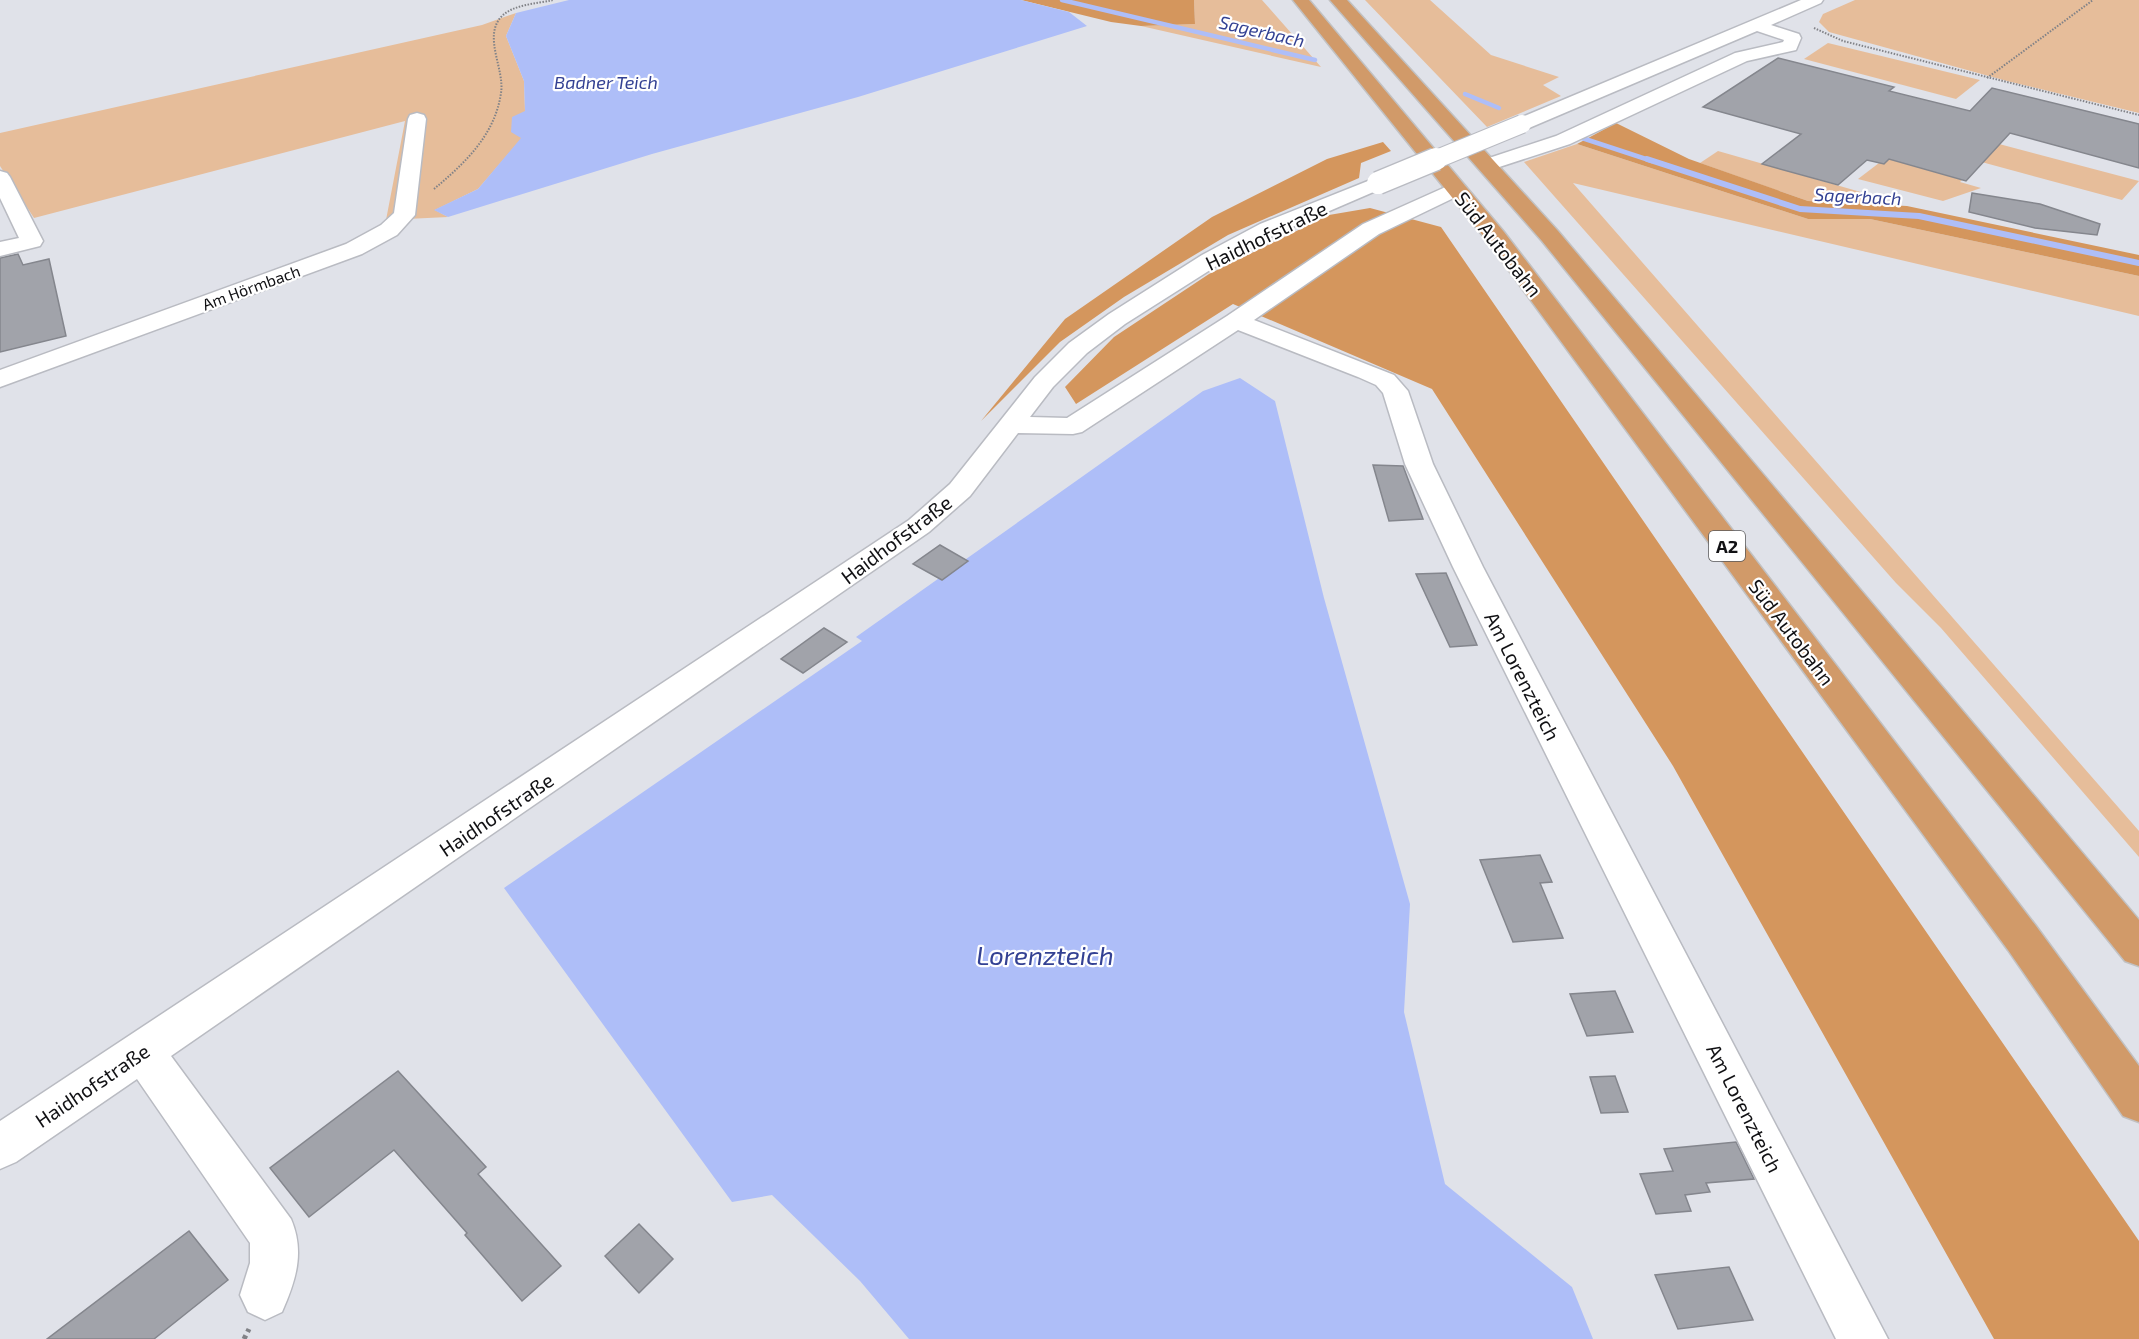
<svg xmlns="http://www.w3.org/2000/svg" width="2139" height="1339" viewBox="0 0 2139 1339" font-family="'Exo 2',sans-serif">
	<style>
		.green { fill: #e6bd9a }
		.forest { fill: #d4965d }
		.water { fill: #aebef8 }
		.lines { fill: none; stroke-linecap: round; stroke-linejoin: round }
		.stream-far1 { stroke: #aebef8; stroke-width: 4.5 }
		.stream { stroke: #aebef8; stroke-width: 6 }
		.building { fill: #a1a3aa; stroke: #84868d; stroke-width: 1.5 }
		.minor-casing { stroke: #b9bbc2; stroke-width: 3 }
		.highway-casing { stroke: #c1c1c2; stroke-width: 3 }
		.path-far1 { stroke: #818287; stroke-width: 2; stroke-dasharray: 1.5 1.5; stroke-linecap: butt }
		.path { stroke: #818287; stroke-width: 5; stroke-dasharray: 4 4; stroke-linecap: butt }
		.minor { fill: #fff; fill-rule: evenodd }
		.highway { fill: #d19a69; fill-rule: evenodd }
		.minor-bridge-far1-casing { stroke: #b9bbc2; stroke-width: 20; stroke-linecap: butt }
		.minor-bridge-casing { stroke: #b9bbc2; stroke-width: 25; stroke-linecap: butt }
		.minor-bridge-far1 { stroke: #fff; stroke-width: 18 }
		.minor-bridge { stroke: #fff; stroke-width: 22 }
		.labels { text-anchor: middle; dominant-baseline: central; stroke-width: 4.5; stroke-linejoin: round; paint-order: stroke }
		.far-street-label { font-size: 16px; fill: #111114; stroke: #fff }
		.far-water-label { font-size: 18px; font-style: italic; fill: #334193; stroke: #fff }
		.shield { fill: #fff; stroke: #58585a; stroke-width: 1.5 }
		.shield-label { font-size: 18px; font-weight: bold; fill: #111114 }
		.street-label { font-size: 20px; fill: #111114; stroke: #fff }
		.near-water-label { font-size: 26px; font-style: italic; fill: #334193; stroke: #fff }
	</style>
	<rect width="100%" height="100%" fill="#e0e2e9"/>
	<g class="green">
		<polygon points="1194,0 1262,0 1321,67 1141,26 1195,24"/>
		<polygon points="1365,0 1430,0 1491,55 1559,77 1543,85 1561,96 1487,127"/>
		<polygon points="1855,0 2139,0 2139,113 2007,81 1829,32 1819,22 1823,14"/>
		<polygon points="516,13 506,36 524,81 525,111 522,138 478,189 435,210 448,217 386,220 405,121 34,218 0,166 0,133 482,25"/>
		<polygon points="1828,43 1980,80 1956,99 1804,59"/>
		<polygon points="1950,131 2139,181 2122,200 1930,148"/>
		<polygon points="1577,144 1808,219 1870,219 2139,276 2139,316 1573,183 2139,831 2139,857 1941,628 1896,583 1524,162"/>
		<polygon points="1718,151 1878,197 1865,204 1808,201 1700,163"/>
		<polygon points="1889,159 1962,180 1960,182 1981,188 1943,201 1858,179 1879,163 1884,164"/>
	</g>
	<g class="forest">
		<polygon points="1021,0 1194,0 1195,24 1141,26 1111,22"/>
		<polygon points="1616,123 1689,159 1808,201 1907,206 2139,255 2139,276 1870,219 1808,219 1577,144"/>
		<polygon points="1383,142 1391,151 1361,163 1359,178 1228,235 1124,297 1060,342 981,421 1065,319 1212,217 1327,159"/>
		<polygon points="1370,208 1441,227 2139,1241 2139,1339 1994,1339 1673,766 1432,389 1233,304 1076,404 1065,387 1114,337 1209,274 1329,215"/>
	</g>
	<g class="water">
		<polygon points="569,0 1021,0 1069,12 1087,26 858,97 652,154 448,217 434,210 478,189 521,138 511,132 512,117 525,111 524,81 506,36 516,13"/>
		<polygon points="1240,378 1275,401 1324,598 1410,904 1404,1012 1445,1184 1572,1287 1593,1339 909,1339 860,1281 772,1195 732,1202 504,888 862,641 856,637 1203,391"/>
	</g>
	<g class="lines">
		<g class="stream-far1">
			<polyline points="1062,0 1315,60"/>
			<polyline points="1465,94 1499,108"/>
			<polyline points="1582,138 1652,161"/>
		</g>
		<polyline class="stream" points="1647,159 1800,209 1919,216 2139,263"/>
	</g>
	<g class="building">
		<polygon points="1778,58 1894,87 1889,91 1970,111 1992,88 2139,124 2139,168 2010,133 1966,181 1889,159 1884,164 1867,160 1838,185 1762,164 1801,134 1703,107"/>
		<polygon points="1972,193 2040,204 2100,224 2097,235 2035,228 1969,212"/>
		<polygon points="18,254 23,265 49,259 66,336 0,352 0,258"/>
		<polygon points="1373,465 1403,466 1423,519 1389,521"/>
		<polygon points="940,545 968,561 942,580 913,564"/>
		<polygon points="1446,573 1477,645 1450,647 1416,574"/>
		<polygon points="824,628 847,642 803,673 781,659"/>
		<polygon points="1540,855 1552,882 1540,883 1563,938 1513,942 1480,860"/>
		<polygon points="1615,991 1633,1032 1587,1036 1570,994"/>
		<polygon points="398,1071 486,1167 478,1174 561,1266 522,1301 465,1235 467,1233 394,1150 309,1217 270,1168"/>
		<polygon points="1615,1076 1628,1112 1601,1113 1590,1077"/>
		<polygon points="1736,1142 1754,1179 1706,1183 1710,1192 1685,1195 1691,1211 1656,1214 1640,1174 1673,1171 1664,1149"/>
		<polygon points="639,1224 673,1259 639,1293 605,1256"/>
		<polygon points="189,1231 228,1280 154,1339 47,1339"/>
		<polygon points="1729,1267 1753,1320 1678,1329 1655,1275"/>
	</g>
	<g class="lines">
		<defs>
			<g id="minor">
				<polygon points="1801,0 1823,0 1821,3 1771,25 1799,34 1801,38 1796,50 1747,61 1570,144 1487,171 1480,169 1477,165 1480,161 1556,136 1735,53 1783,42 1784,40 1757,31 1529,128 1515,128 1513,124 1515,120"/>
				<polygon points="417,113 424,115 426,119 415,215 397,235 362,254 0,387 0,370 346,244 381,225 394,213 408,119 410,115"/>
				<polygon points="0,171 7,173 10,177 43,241 40,246 0,256 0,242 19,238 0,198"/>
				<path d="M1378 177 1385 179 1388 183 1385 187 1276 234 1218 265 1125 324 1087 353 1053 387 1030 417 1067 418 1227 316 1363 224 1450 185 1457 183 1464 185 1467 189 1464 193 1379 234 1254 320 1394 375 1408 391 1433 464 1483 567 1888 1339H1836L1453 567 1405 464 1383 393 1376 385 1358 377 1238 330 1082 432 1073 434 1018 433 970 496 929 532 171 1056 291 1219C305 1252 296 1280 282 1312L265 1320 248 1312 240 1295 250 1263V1243L137 1079 16 1162 0 1169V1121L909 520 950 484 1035 377 1069 343 1109 314 1202 255 1260 224Z"/>
			</g>
			<g id="highway">
				<polygon points="1293,0 1309,0 1504,232 2036,926 2139,1066 2139,1122 2123,1116 2008,950 1488,242"/>
				<polygon points="1330,0 1347,0 1558,231 2139,920 2139,966 2125,961 1542,241"/>
			</g>
		</defs>
		<use href="#minor" class="minor-casing"/>
		<use href="#highway" class="highway-casing"/>
		<g class="path-far1">
			<polyline points="1814,28 1843,41 2139,115"/>
			<polyline points="1987,78 2093,0"/>
			<path d="M434 189C465 163 495 135 501 93 505 70 483 37 501 17 513 4 537 4 553 0"/>
		</g>
		<polyline class="path" points="244,1339 249,1329"/>
		<use href="#minor" class="minor"/>
		<use href="#highway" class="highway"/>
		<defs>
			<polyline id="minor-bridge-far1" points="1432,161 1522,124"/>
			<polyline id="minor-bridge" points="1378,183 1436,159"/>
		</defs>
		<use href="#minor-bridge-far1" class="minor-bridge-far1-casing"/>
		<use href="#minor-bridge" class="minor-bridge-casing"/>
		<use href="#minor-bridge-far1" class="minor-bridge-far1"/>
		<use href="#minor-bridge" class="minor-bridge"/>
	</g>
	<g class="labels">
		<g class="far-street-label">
			<text transform="translate(251 287) rotate(-20)">Am Hörmbach</text>
		</g>
		<g class="far-water-label">
			<text transform="translate(1262 31) rotate(13)">Sagerbach</text>
			<text x="606" y="82">Badner Teich</text>
			<text transform="translate(1858 196) rotate(3)">Sagerbach</text>
		</g>
		<rect class="shield" x="1709" y="531" width="36" height="30" rx="4.5"/>
		<g class="shield-label">
			<text x="1727" y="546">A2</text>
		</g>
		<g class="street-label">
			<text transform="translate(1266 235) rotate(-26)">Haidhofstraße</text>
			<text transform="translate(1499 244) rotate(52)">Süd Autobahn</text>
			<text transform="translate(896 539) rotate(-37)">Haidhofstraße</text>
			<text transform="translate(1792 632) rotate(53)">Süd Autobahn</text>
			<text transform="translate(1523 676) rotate(63)">Am Lorenzteich</text>
			<text transform="translate(496 814) rotate(-34)">Haidhofstraße</text>
			<text transform="translate(92 1085) rotate(-34)">Haidhofstraße</text>
			<text transform="translate(1745 1108) rotate(63)">Am Lorenzteich</text>
		</g>
		<g class="near-water-label">
			<text x="1045" y="954">Lorenzteich</text>
		</g>
	</g>
</svg>
